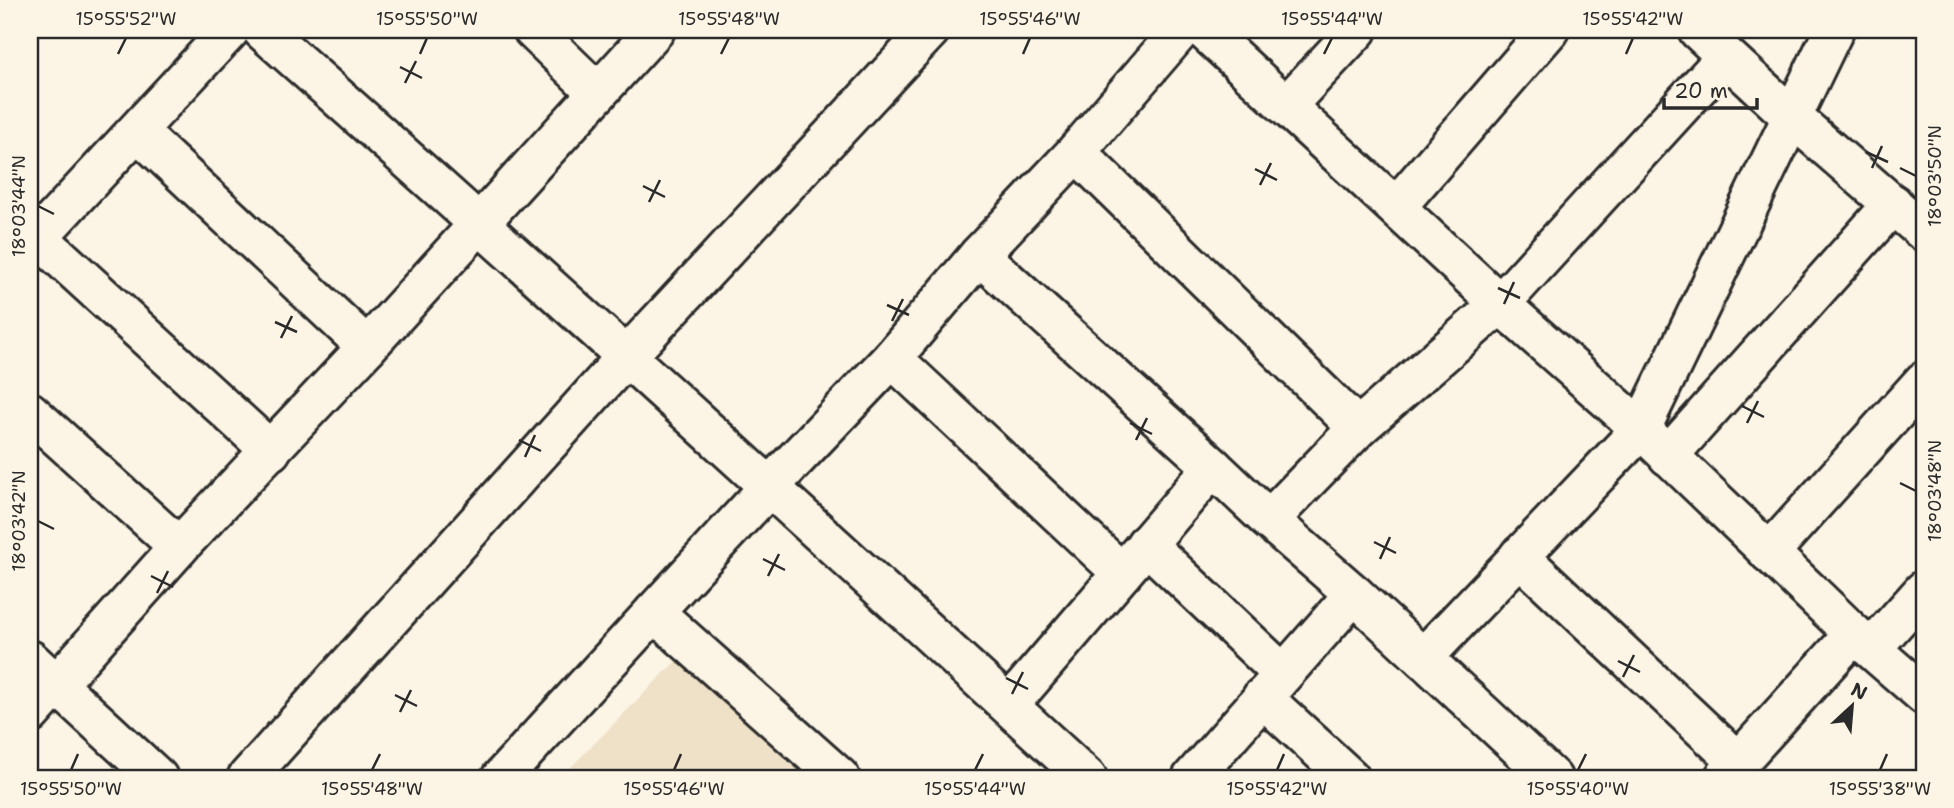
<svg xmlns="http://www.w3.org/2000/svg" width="1954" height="808" viewBox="0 0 1954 808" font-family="'Shantell Sans',sans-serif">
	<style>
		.built { fill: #efe1c8 }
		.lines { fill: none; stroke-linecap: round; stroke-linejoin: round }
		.minor-casing { stroke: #2b2b2b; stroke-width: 44 }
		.minor { stroke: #fcf5e5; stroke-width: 38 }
		.ticks { fill: none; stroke: #2b2b2b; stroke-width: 2.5 }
		.neatline { fill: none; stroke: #2b2b2b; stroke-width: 2.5 }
		.ticks-label { font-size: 18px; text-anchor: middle; fill: #2b2b2b }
	</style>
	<rect width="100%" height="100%" fill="#fcf5e5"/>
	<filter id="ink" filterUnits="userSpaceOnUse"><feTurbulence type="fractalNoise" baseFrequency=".0143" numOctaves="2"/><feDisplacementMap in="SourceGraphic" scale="14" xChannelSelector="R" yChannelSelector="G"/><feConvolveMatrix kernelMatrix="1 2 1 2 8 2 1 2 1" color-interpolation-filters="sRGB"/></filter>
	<g filter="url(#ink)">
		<polygon class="built" points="686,651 835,778 560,778"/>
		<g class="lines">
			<defs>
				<g id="minor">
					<path d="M262 30C540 276 814 527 1087 778"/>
					<polyline points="533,30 598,93"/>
					<polyline points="1204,30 1500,304 1641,429 1854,634 1924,695"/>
					<polyline points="1698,30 1792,117 1924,232"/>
					<polyline points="1287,105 1357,30"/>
					<polyline points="137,131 367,347"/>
					<polyline points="1076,152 1358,428"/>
					<polyline points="1396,207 1549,30"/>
					<polyline points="30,230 271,451"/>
					<polyline points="30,248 38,237 230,30"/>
					<polyline points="979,255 1213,467 1269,520 1354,594 1552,778"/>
					<polyline points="892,358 1122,573"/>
					<polyline points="30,412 179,547"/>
					<polyline points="1668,456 1893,204"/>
					<polyline points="1269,520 1358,428 1500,304 1726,57"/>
					<polyline points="1146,544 1283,674"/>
					<polyline points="1769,553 1924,381"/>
					<polyline points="1519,556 1738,762"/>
					<polyline points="654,612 840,778"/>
					<polyline points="1872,648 1924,590"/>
					<polyline points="1423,658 1641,429 1834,30"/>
					<polyline points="30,660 158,778"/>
					<polyline points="1262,697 1350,778"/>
					<polyline points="1009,705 1213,467"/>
					<polyline points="30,714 179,547 367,347 655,30"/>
					<polyline points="247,778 626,357 930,30"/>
					<polyline points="501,778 770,486 892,358 979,255 1076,152 1181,30"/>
					<polyline points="1192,778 1354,594"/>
					<polyline points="1724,778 1854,634"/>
				</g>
			</defs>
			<use href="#minor" class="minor-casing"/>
			<use href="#minor" class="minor"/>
		</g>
	</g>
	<path class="ticks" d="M118 54 126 38M420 54 427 38M721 54 729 38M1023 54 1030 38M1324 54 1332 38M1626 54 1633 38M400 67 422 78M405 83 416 61M1866 152 1888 162M1872 168 1882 146M1900 168 1916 176M1255 169 1277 180M1260 185 1271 163M643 186 665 197M649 202 660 180M38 206 54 214M1498 288 1520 298M1504 304 1514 282M887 305 909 315M892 321 903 299M275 322 297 332M281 338 292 316M1742 406 1764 417M1130 423 1152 434M1747 423 1758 401M519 440 541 451M1136 440 1147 418M525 457 535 435M1900 483 1916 491M38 521 54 529M1374 542 1396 553M763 559 785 570M1380 559 1390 537M151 576 173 587M768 576 779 554M157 593 168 571M1618 661 1640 672M1623 677 1634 655M1006 678 1028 689M1012 694 1023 672M395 695 417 706M400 712 411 690M71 770 78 754M372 770 380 754M674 770 681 754M975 770 983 754M1277 770 1284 754M1578 770 1586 754M1880 770 1887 754"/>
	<rect width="1954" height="808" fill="none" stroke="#fcf5e5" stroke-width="77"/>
	<g transform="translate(1852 706) rotate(26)" stroke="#fcf5e5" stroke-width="5" paint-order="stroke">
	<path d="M0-5L12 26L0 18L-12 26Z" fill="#2b2b2b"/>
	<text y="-10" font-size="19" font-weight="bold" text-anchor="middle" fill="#2b2b2b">N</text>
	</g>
	<path d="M1664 98v10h93v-10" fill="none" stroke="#2b2b2b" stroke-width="3.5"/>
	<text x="1674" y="98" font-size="21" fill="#2b2b2b" stroke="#fcf5e5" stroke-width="5" paint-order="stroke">20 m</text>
	<rect x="38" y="38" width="1878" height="732" class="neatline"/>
	<g class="ticks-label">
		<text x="126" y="25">15°55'52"W</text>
		<text x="427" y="25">15°55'50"W</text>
		<text x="729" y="25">15°55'48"W</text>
		<text x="1030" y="25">15°55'46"W</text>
		<text x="1332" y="25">15°55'44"W</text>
		<text x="1633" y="25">15°55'42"W</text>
		<text transform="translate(1935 176) rotate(-90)" y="6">18°03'50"N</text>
		<text transform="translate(19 206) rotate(-90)" y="6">18°03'44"N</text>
		<text transform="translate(1935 491) rotate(-90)" y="6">18°03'48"N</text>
		<text transform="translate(19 521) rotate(-90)" y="6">18°03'42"N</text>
		<text x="71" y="795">15°55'50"W</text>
		<text x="372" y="795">15°55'48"W</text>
		<text x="674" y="795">15°55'46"W</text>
		<text x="975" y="795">15°55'44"W</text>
		<text x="1277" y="795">15°55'42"W</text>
		<text x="1578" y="795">15°55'40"W</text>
		<text x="1880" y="795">15°55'38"W</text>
	</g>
</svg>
